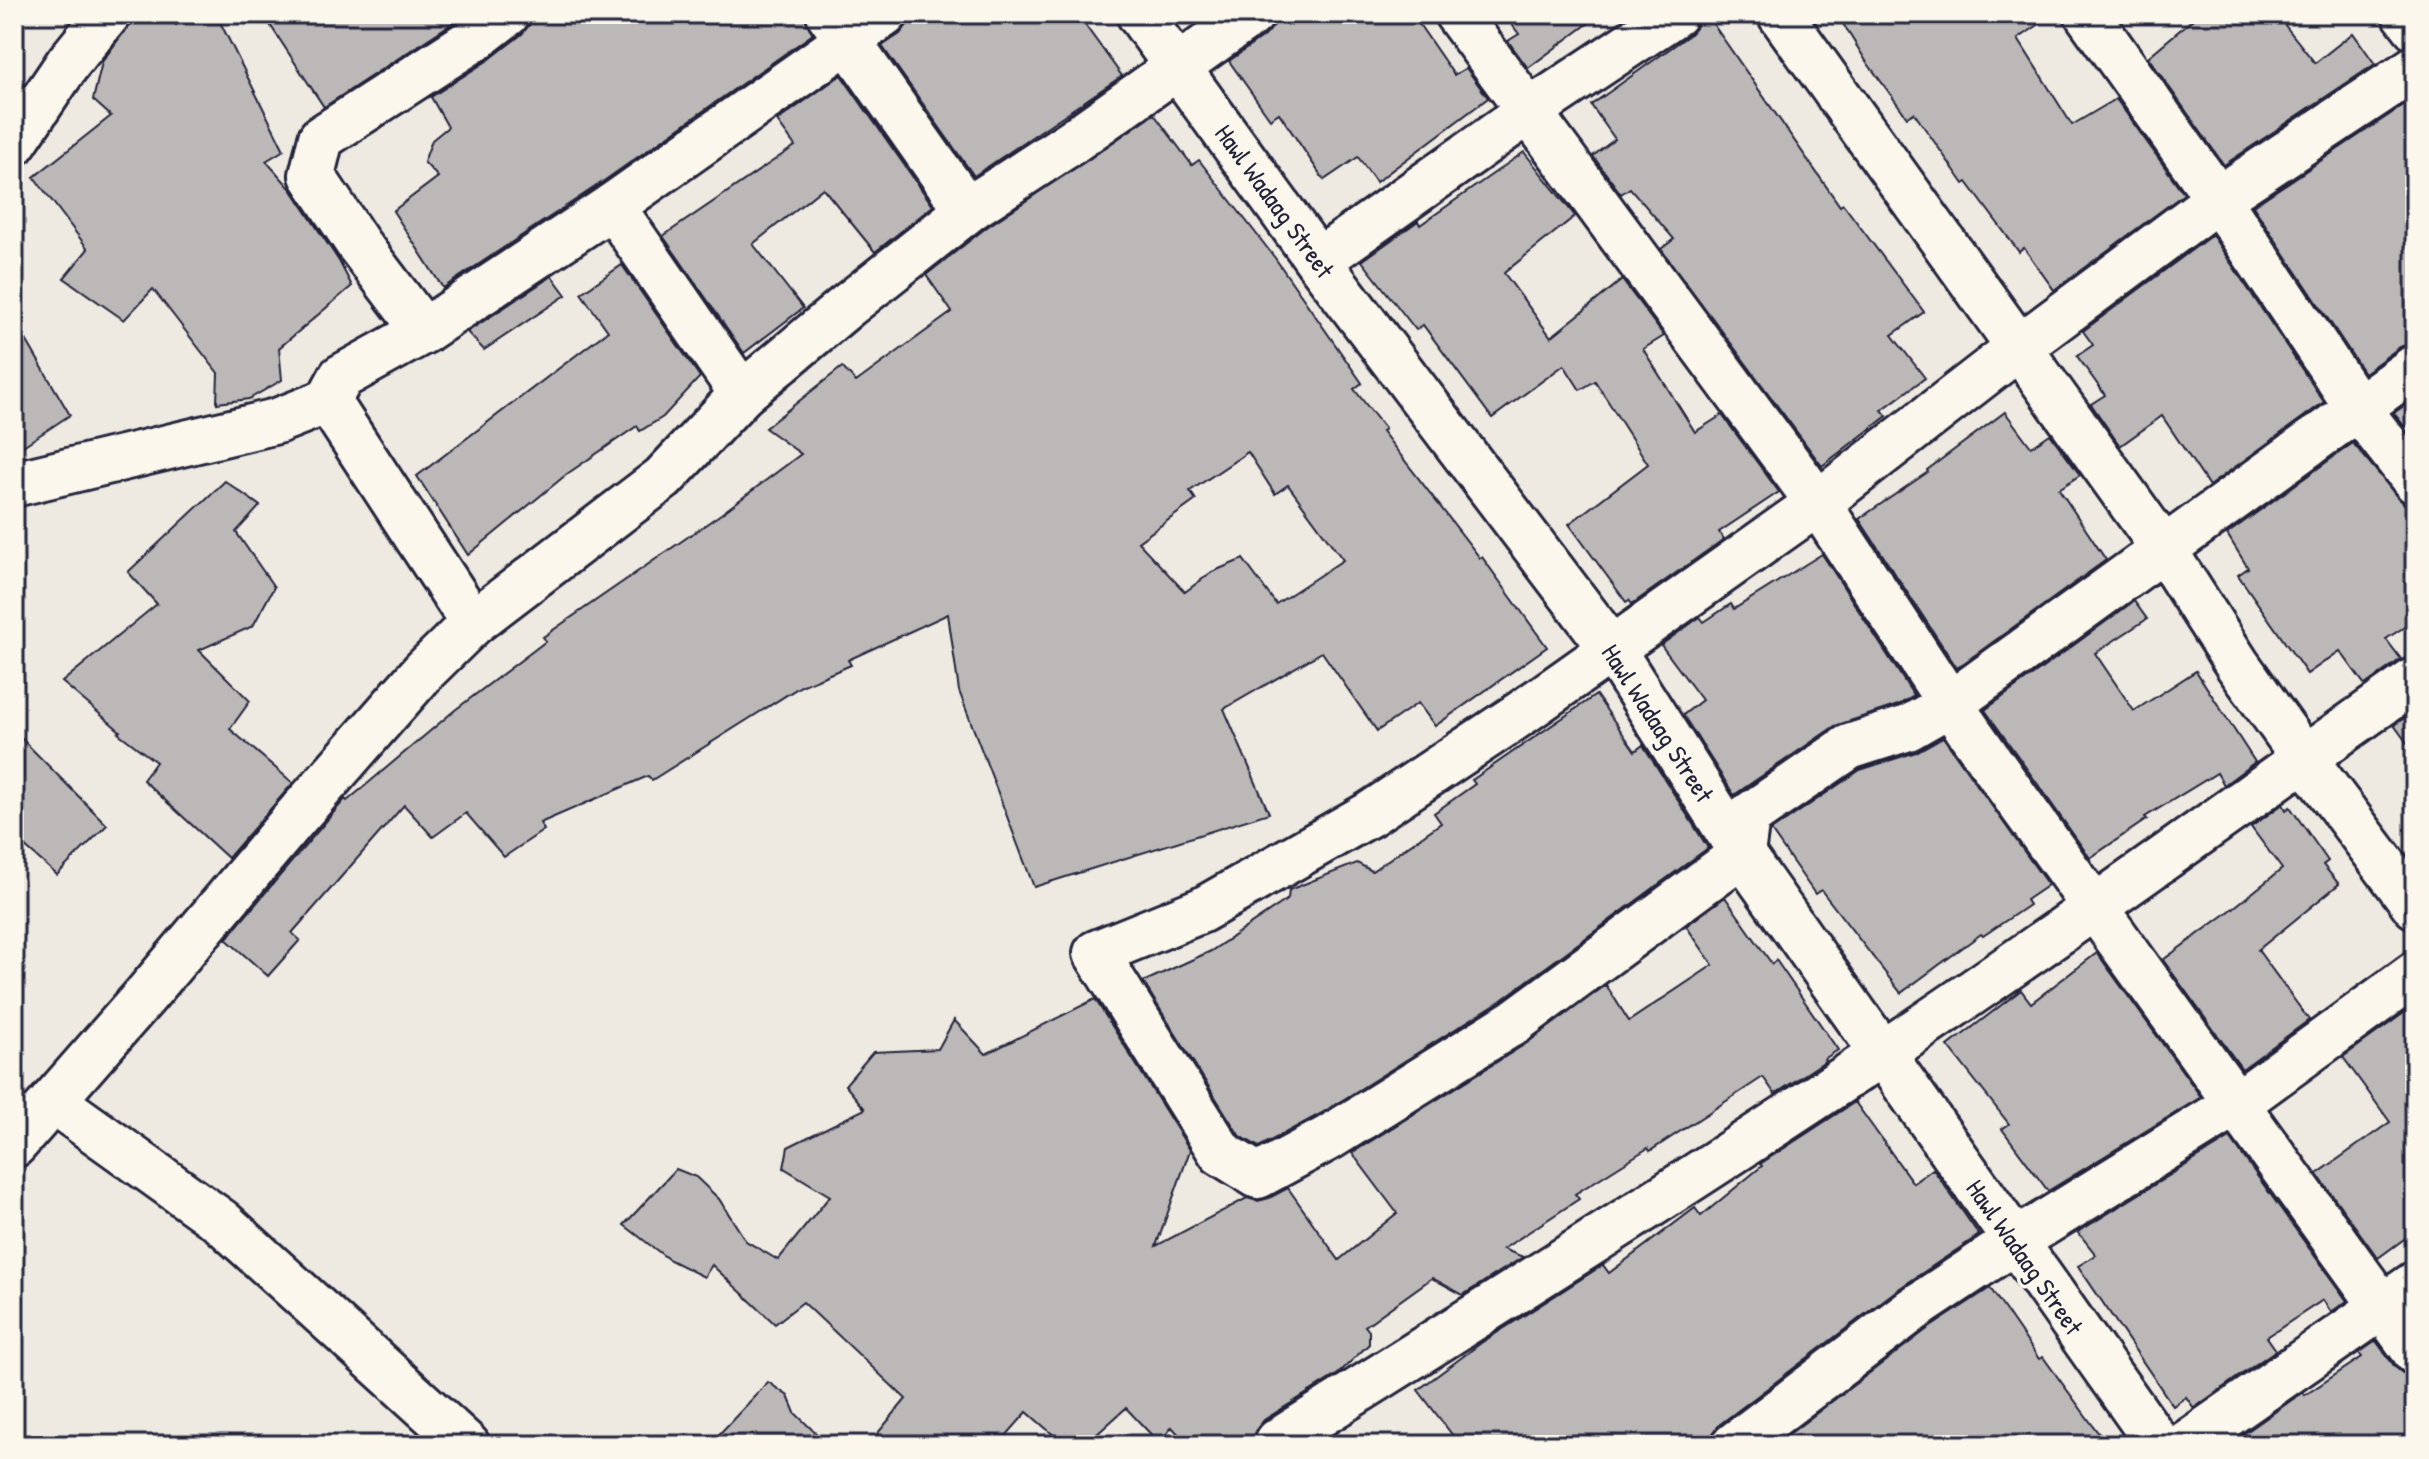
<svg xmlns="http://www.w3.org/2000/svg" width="2429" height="1459" viewBox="0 0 2429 1459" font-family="'Patrick Hand',sans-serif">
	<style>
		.building { fill: #bcb8b8; stroke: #22223b; stroke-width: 2; fill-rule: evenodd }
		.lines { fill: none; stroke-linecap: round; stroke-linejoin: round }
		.minor-casing { stroke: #22223b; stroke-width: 50 }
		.tertiary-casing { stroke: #22223b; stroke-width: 50 }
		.minor { stroke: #fbf7ec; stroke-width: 44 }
		.tertiary { stroke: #fbf7ec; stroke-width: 44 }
		.labels { text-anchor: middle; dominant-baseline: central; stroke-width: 7; stroke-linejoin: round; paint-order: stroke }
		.street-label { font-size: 26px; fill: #22223b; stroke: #fbf7ec }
	</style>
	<rect width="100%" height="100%" fill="#eeeae2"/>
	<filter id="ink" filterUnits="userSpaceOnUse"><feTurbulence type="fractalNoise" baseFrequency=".0125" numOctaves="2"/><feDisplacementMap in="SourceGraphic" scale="16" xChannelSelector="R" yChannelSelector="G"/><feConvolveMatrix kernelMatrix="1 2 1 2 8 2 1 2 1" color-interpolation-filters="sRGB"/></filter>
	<g filter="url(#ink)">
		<g class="building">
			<polygon points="144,14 165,14 176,25 192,14 216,14 284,150 266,161 291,189 339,261 352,286 279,348 282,380 249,399 217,403 218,373 153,289 124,320 64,278 88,249 34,177 111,116 93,100 102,62 131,22"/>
			<polygon points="263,14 466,14 324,107"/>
			<polygon points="531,14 804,14 813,34 598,185 443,288 393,211 438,177 424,162 432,140 448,127 431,97 490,59 522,34 530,24"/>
			<polygon points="910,14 1077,14 1122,76 974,176 882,46 900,34 907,25"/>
			<polygon points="1277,14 1412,14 1454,75 1466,68 1488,98 1376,182 1358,157 1324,180 1279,113 1270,119 1229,61 1267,34 1274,25"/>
			<polygon points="1504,14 1601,14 1528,68 1508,41 1519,34"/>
			<polygon points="1700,14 1706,14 1840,206 1843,204 1924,312 1892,335 1925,378 1882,410 1887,416 1822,466 1661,249 1674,239 1630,188 1621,194 1593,156 1615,139 1591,105 1689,35 1697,26"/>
			<polygon points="1837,14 2054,14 2018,39 2072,125 2116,99 2184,194 2054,290 2024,248 2019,252 1967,182 1964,184 1914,113 1907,117 1866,61"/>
			<polygon points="2199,14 2276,14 2315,63 2353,33 2375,64 2224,165 2148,57"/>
			<polygon points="841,75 933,206 875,252 823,188 753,244 803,308 744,353 663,236 795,146 777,121"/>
			<polygon points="2404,105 2415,120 2415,342 2400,347 2364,373 2253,206"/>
			<path d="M1154 114 1192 165 1199 160 1275 258 1362 383 1354 389 1385 429 1382 431 1480 558 1482 557 1547 647 1435 726 1418 703 1377 731 1322 652 1224 709 1269 813 1034 887 959 691 948 614 848 660 851 665 801 686 652 780 648 776 540 823 544 830 504 857 466 813 433 837 404 805 292 933 300 940 268 976 226 939 345 799 347 801 455 710 546 641 543 637 721 514 801 454 765 428 842 367 856 382 952 312 926 275 987 227ZM1248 452 1275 494 1288 485 1343 560 1276 604 1243 559 1212 572 1185 592 1138 542 1196 500 1190 491Z"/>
			<polygon points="1524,152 1575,216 1504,273 1551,337 1622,280 1664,336 1643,349 1695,432 1722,415 1779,492 1719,532 1724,539 1632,604 1629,600 1626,602 1569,524 1648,464 1595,381 1580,390 1564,365 1492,418 1423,325 1416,330 1362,261 1418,221 1420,225"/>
			<polygon points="2212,235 2324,402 2209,486 2162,416 2120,446 2091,404 2105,395 2077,356 2093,345 2083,331"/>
			<polygon points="622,265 700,377 663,417 640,431 637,426 567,474 468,555 417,476 608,331 581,293"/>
			<polygon points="552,276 566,295 484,350 467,332"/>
			<polygon points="14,319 70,415 14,452"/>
			<polygon points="2415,398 2415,421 2405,427 2394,413"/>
			<polygon points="2005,412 2031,447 2050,434 2080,475 2059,489 2106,560 1957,668 1859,519 1928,472 1927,470"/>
			<polygon points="2353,443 2415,517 2415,620 2386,639 2401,659 2365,685 2340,651 2307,674 2238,575 2248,568 2227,534"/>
			<polygon points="225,481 260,506 236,532 274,587 253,626 199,650 250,701 230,729 293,783 228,858 143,780 156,762 118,733 120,731 62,682 157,604 128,572"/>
			<polygon points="1822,554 1914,696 1898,705 1835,726 1734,795 1683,715 1702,700 1661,645 1700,617 1704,622 1731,604 1734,609"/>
			<polygon points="2134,601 2147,619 2095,653 2134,711 2196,671 2255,762 2224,785 2217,773 2145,817 2147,819 2090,858 1985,710"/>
			<polygon points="1596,695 1635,751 1643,745 1708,848 1500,1001 1322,1113 1259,1147 1239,1135 1143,982 1211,951 1288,899 1289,890 1357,863 1372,871 1441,823 1434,813 1475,784 1472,780"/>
			<polygon points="2415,711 2415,754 2394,725"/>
			<polygon points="14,731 107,825 57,875 14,837"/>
			<polygon points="1943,737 2048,885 2026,900 2029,905 1983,936 1981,934 1901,993 1821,890 1815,894 1771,831 1860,770 1916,752"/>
			<polygon points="2283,804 2286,810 2290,807 2328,861 2323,865 2339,884 2258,950 2309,1020 2242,1069 2163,960 2227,913 2282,869 2251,827"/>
			<polygon points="1725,897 1772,964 1776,960 1838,1050 1824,1059 1825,1061 1775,1094 1763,1077 1650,1151 1648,1148 1575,1194 1579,1199 1503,1249 1523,1257 1463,1295 1432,1278 1365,1326 1369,1331 1369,1344 1338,1374 1264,1420 1256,1430 1254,1445 1188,1445 1172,1427 1159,1443 1126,1408 1085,1445 1065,1445 1027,1412 998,1445 868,1445 906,1399 803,1302 775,1324 712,1265 704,1277 668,1259 624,1225 676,1169 696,1177 719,1199 746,1241 778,1260 830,1196 784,1168 788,1147 865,1109 845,1085 873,1052 938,1049 954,1020 986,1054 1095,999 1190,1150 1156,1246 1247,1198 1258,1201 1269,1198 1288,1188 1339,1260 1397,1213 1352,1153 1527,1043 1606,985 1629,1021 1713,965 1686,926"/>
			<polygon points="2097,953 2201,1097 2048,1191 2002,1129 2009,1124 1948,1046 2021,990 2031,1003"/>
			<polygon points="2415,1005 2415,1231 2378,1258 2317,1174 2390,1122 2343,1057"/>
			<polygon points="1855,1102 1913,1183 1933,1169 1979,1235 1897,1290 1719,1425 1707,1445 1460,1445 1418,1390 1481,1343 1603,1265 1609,1273 1695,1208 1701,1216 1762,1166 1760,1164"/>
			<polygon points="2230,1138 2347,1301 2331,1312 2323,1300 2267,1337 2276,1350 2194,1408 2186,1397 2173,1406 2078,1266 2096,1255 2078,1232"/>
			<polygon points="1990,1288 2039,1359 2043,1357 2107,1445 1783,1445 1780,1441 1926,1330"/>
			<polygon points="2376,1341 2395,1367 2404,1374 2415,1377 2415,1445 2228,1445 2303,1392 2305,1395 2362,1357 2359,1353"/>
			<polygon points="768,1382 788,1396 795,1413 828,1445 709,1445"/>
		</g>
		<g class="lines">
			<defs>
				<g id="minor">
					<polyline points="829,14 955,193 972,207"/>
					<polyline points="1457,14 1818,503 1950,704 2016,798 2415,1352"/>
					<polyline points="1780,14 2163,548 2237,664 2304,758 2415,906"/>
					<polyline points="2087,14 2218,199 2357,407 2415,481"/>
					<polyline points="2405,14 2415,27"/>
					<polyline points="2415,68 2218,199 2018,348 1818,503 1523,712 1370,814 1202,910 1096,953 1221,1153 1258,1176 1330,1137 1514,1022 1742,854 1747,817 1849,747 1908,728 1950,704 2415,367"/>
					<polyline points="14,143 68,63 108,14"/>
					<polyline points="612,206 742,394"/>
					<polyline points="1318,261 1528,112 1675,14"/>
					<polyline points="424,331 358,244 312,175 321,138 476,38 507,14"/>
					<polyline points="328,401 473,623"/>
					<polyline points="14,484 277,421 328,401 341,377 424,331 612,206 885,14"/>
					<polyline points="53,1101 222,1222 467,1445"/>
					<polyline points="14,1145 144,997 295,818 424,671 473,623 663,478 742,394 847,306 972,207 1073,141 1252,14"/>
					<path d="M1278 1441C1480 1314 1682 1187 1880 1055 2061 934 2237 805 2415 680"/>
					<polyline points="1734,1445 1912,1310 2014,1242 2235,1105 2415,974"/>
					<polyline points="2184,1445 2415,1284"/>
				</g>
				<polyline id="tertiary" points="1139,14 1318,261 1612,649 1742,854 2159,1445"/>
			</defs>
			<use href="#minor" class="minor-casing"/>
			<use href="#tertiary" class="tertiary-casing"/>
			<use href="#minor" class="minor"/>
			<use href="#tertiary" class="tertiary"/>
		</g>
	</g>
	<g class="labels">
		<g class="street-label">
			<text transform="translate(1275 201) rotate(54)">Hawl Wadaag Street</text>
			<text transform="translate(1658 723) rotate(57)">Hawl Wadaag Street</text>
			<text transform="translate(2025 1257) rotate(55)">Hawl Wadaag Street</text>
		</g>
	</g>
	<rect width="2429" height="1459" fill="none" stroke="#fbf7ec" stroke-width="48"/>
	<rect x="24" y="24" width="2381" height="1411" fill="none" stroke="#22223b" stroke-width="3" filter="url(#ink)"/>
</svg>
